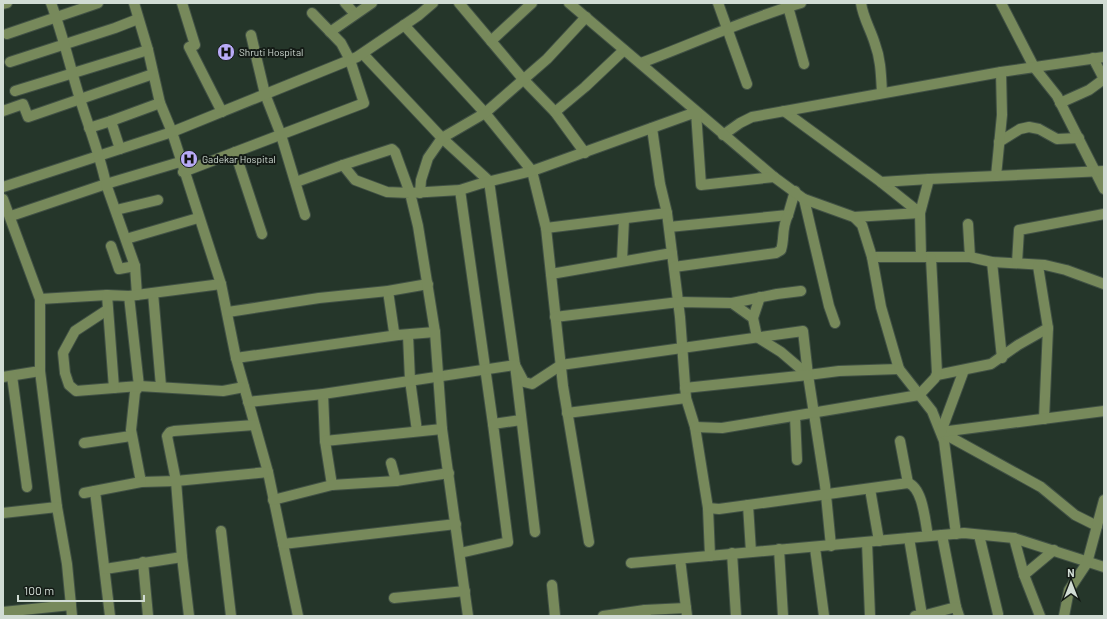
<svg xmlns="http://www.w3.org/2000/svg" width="1107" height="619" viewBox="0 0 1107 619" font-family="Barlow,sans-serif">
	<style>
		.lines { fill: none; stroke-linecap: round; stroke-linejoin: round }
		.minor-casing { stroke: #415145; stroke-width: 12 }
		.minor { stroke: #77895b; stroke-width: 10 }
		.labels { text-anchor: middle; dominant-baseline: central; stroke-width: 4; stroke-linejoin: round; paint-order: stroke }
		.poi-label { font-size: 10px; fill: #d1dcd4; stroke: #141b16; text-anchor: start }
	</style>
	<rect width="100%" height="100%" fill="#25362a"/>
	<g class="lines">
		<defs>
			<g id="minor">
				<polyline points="134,3 148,50 160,103 172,132 221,284 236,358 268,472 298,616"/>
				<polyline points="182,3 195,45 189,47 222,112"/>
				<polyline points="345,3 355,14"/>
				<polyline points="459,3 523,79 555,112 585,153"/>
				<polyline points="718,3 747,84"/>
				<polyline points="787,3 804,64"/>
				<path d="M861 3C863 18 871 30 875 44 881 60 881 76 882 93"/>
				<polyline points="1001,3 1034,67 1057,96 1104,189"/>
				<polyline points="3,4 7,3"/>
				<polyline points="404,25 485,113 532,171 546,228 563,386 589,542"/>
				<polyline points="330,32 372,3"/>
				<polyline points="7,34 98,3"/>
				<polyline points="251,35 265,94 281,135 305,215"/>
				<polyline points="491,41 532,3"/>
				<polyline points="363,54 442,138 489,181 515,365 535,532"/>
				<polyline points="1093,58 1104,79"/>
				<polyline points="10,62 115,28 138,19"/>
				<path d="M641 63C695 43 746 19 801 3"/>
				<polyline points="15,91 148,50"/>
				<polyline points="1060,103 1089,90 1104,79"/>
				<polyline points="3,111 23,104 28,117 153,74"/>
				<polyline points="784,111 881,182 920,213 921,257"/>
				<polyline points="555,112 585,87 624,50"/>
				<polyline points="89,128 111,121"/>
				<polyline points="652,128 660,184 667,213 680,317 686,398 695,427 708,508 710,556"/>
				<polyline points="723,135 740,123 752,117 1001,72 1104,57"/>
				<polyline points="999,142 1020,129 1029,127 1039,129 1057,139 1079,138"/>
				<polyline points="120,149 111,121 160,103"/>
				<polyline points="235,152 262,234"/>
				<polyline points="183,172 364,103 350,60 341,43 312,13"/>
				<polyline points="996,176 1002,115 1001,72"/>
				<polyline points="296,182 343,165"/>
				<polyline points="881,182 929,179 1104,171"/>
				<polyline points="3,187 172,132 357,57 419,15 433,3"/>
				<polyline points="460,190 493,424"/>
				<polyline points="420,193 421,180 428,158 442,138 485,113 547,59 586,17"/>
				<polyline points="3,199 40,299 40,371 3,377"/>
				<polyline points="804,199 829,306 835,323"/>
				<polyline points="116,210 158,200"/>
				<path d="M11 216 106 184C100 155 89 128 80 99 70 67 63 35 51 3"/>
				<polyline points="854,217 920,213 929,179"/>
				<polyline points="968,224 970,257"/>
				<polyline points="669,227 788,215 795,191"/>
				<polyline points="546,228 667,213"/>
				<polyline points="126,239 198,218"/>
				<polyline points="111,246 119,269 135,266"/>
				<polyline points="872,257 970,257 992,262 1045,265 1066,270 1104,284"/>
				<polyline points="622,261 624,219"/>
				<polyline points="992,262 1002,358"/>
				<polyline points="1017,263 1019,230 1104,214"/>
				<path d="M674 267 776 253 781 250C785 237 781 230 788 215"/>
				<polyline points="551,274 672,253"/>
				<polyline points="388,291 394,332 398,335"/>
				<polyline points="153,293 161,386"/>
				<polyline points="137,295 135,266 106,184 180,162"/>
				<polyline points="129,296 139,386 135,392 131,430 141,482 176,481 268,472"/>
				<polyline points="40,299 107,295"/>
				<polyline points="732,303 753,318 757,337 781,352 808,375 825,485 831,546"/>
				<polyline points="107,310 75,331 63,353 65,373 69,385 76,391 139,386 223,391 244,387"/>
				<polyline points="228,312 319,298 388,291 428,284"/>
				<polyline points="555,317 679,302 732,303 777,294 801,291"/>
				<polyline points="753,318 760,297"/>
				<polyline points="408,335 410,380 417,431"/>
				<polyline points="236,358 398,335 435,332"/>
				<polyline points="515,365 524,382 532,384 561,365 803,331 808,375 839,371 899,369 881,307 872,257 862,225 854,217 804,199 774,177 569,3"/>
				<polyline points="899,369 932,411 944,441 956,534"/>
				<polyline points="40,371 57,507 67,564 72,616"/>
				<polyline points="937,375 991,364 1018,345 1048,328 1038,266"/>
				<polyline points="12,376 27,487"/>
				<polyline points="114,388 107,295 129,296 221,284"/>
				<polyline points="685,388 808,375"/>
				<polyline points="323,394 325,441 332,485"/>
				<polyline points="248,402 323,394 515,365"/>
				<polyline points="567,413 686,398"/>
				<polyline points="795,416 797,460"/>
				<polyline points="1044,419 1048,328"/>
				<polyline points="695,427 722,428 919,395 935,378 937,373 931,258"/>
				<polyline points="941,432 1041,487 1075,515 1097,526"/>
				<polyline points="941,432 1104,411"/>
				<polyline points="941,432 964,370"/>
				<polyline points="325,441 442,429"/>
				<polyline points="900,441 908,483"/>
				<polyline points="84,443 131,436"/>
				<polyline points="391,463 396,481"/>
				<polyline points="870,489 879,541"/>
				<polyline points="95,491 110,616"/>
				<polyline points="84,493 141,482"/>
				<polyline points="273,500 332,485 396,481 449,473"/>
				<polyline points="748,505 751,552"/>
				<path d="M708 508 719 509 908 483C923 488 925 521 928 536"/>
				<polyline points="3,513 57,507"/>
				<polyline points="221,531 231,616"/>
				<polyline points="942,535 956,607"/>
				<polyline points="979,535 998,614"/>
				<polyline points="909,538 922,615 915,616"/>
				<polyline points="1014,538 1024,575 1040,616"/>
				<polyline points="867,542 870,616"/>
				<polyline points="283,544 456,524"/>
				<polyline points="815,548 824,616"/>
				<polyline points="779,549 783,616"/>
				<polyline points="460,553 508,542 493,424 521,420"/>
				<polyline points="732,553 736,616"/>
				<polyline points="680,559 687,616"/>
				<polyline points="143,562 148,616"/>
				<polyline points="631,563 964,533 1014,538 1104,567"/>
				<polyline points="105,569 182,557"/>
				<polyline points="1024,575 1054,550"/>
				<polyline points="552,585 555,616"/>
				<polyline points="394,598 465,591"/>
				<polyline points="645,610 686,608"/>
				<polyline points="3,612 71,605"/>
				<polyline points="189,616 182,557 176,481 167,436 170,432 174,431 254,425"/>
				<polyline points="468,616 442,429 435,332 418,226 410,193 387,192 355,180 343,165 392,149 395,152 410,193 460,190 479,184 532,171 696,112 701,185 774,177"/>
				<polyline points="603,616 645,610 646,616"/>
				<polyline points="922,616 956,607 959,616"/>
				<polyline points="1064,616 1069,590 1087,563 1104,500"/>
			</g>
		</defs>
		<use href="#minor" class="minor-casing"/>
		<use href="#minor" class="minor"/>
	</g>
	<defs>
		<symbol id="hospital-disc" viewBox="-11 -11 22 22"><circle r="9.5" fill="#b9abf7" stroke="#141b16"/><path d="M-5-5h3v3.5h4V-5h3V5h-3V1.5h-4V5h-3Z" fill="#111"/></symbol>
	</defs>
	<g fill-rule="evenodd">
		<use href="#hospital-disc" x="216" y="42" width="20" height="20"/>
		<use href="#hospital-disc" x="179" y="149" width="20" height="20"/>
	</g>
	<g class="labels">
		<g class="poi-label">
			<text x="239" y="52">Shruti Hospital</text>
			<text x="202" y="159">Gadekar Hospital</text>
		</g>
	</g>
	<rect width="1107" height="619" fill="none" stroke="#d1dcd4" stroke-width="8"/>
	<g transform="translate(1071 583)" stroke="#141b16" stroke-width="3" paint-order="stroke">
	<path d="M0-3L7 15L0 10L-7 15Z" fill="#d1dcd4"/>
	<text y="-6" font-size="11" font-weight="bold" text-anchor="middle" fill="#d1dcd4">N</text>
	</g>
	<path d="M18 595v6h126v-6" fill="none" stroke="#d1dcd4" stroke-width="2"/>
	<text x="24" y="595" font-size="12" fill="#d1dcd4" stroke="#141b16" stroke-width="3" paint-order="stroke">100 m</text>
</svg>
